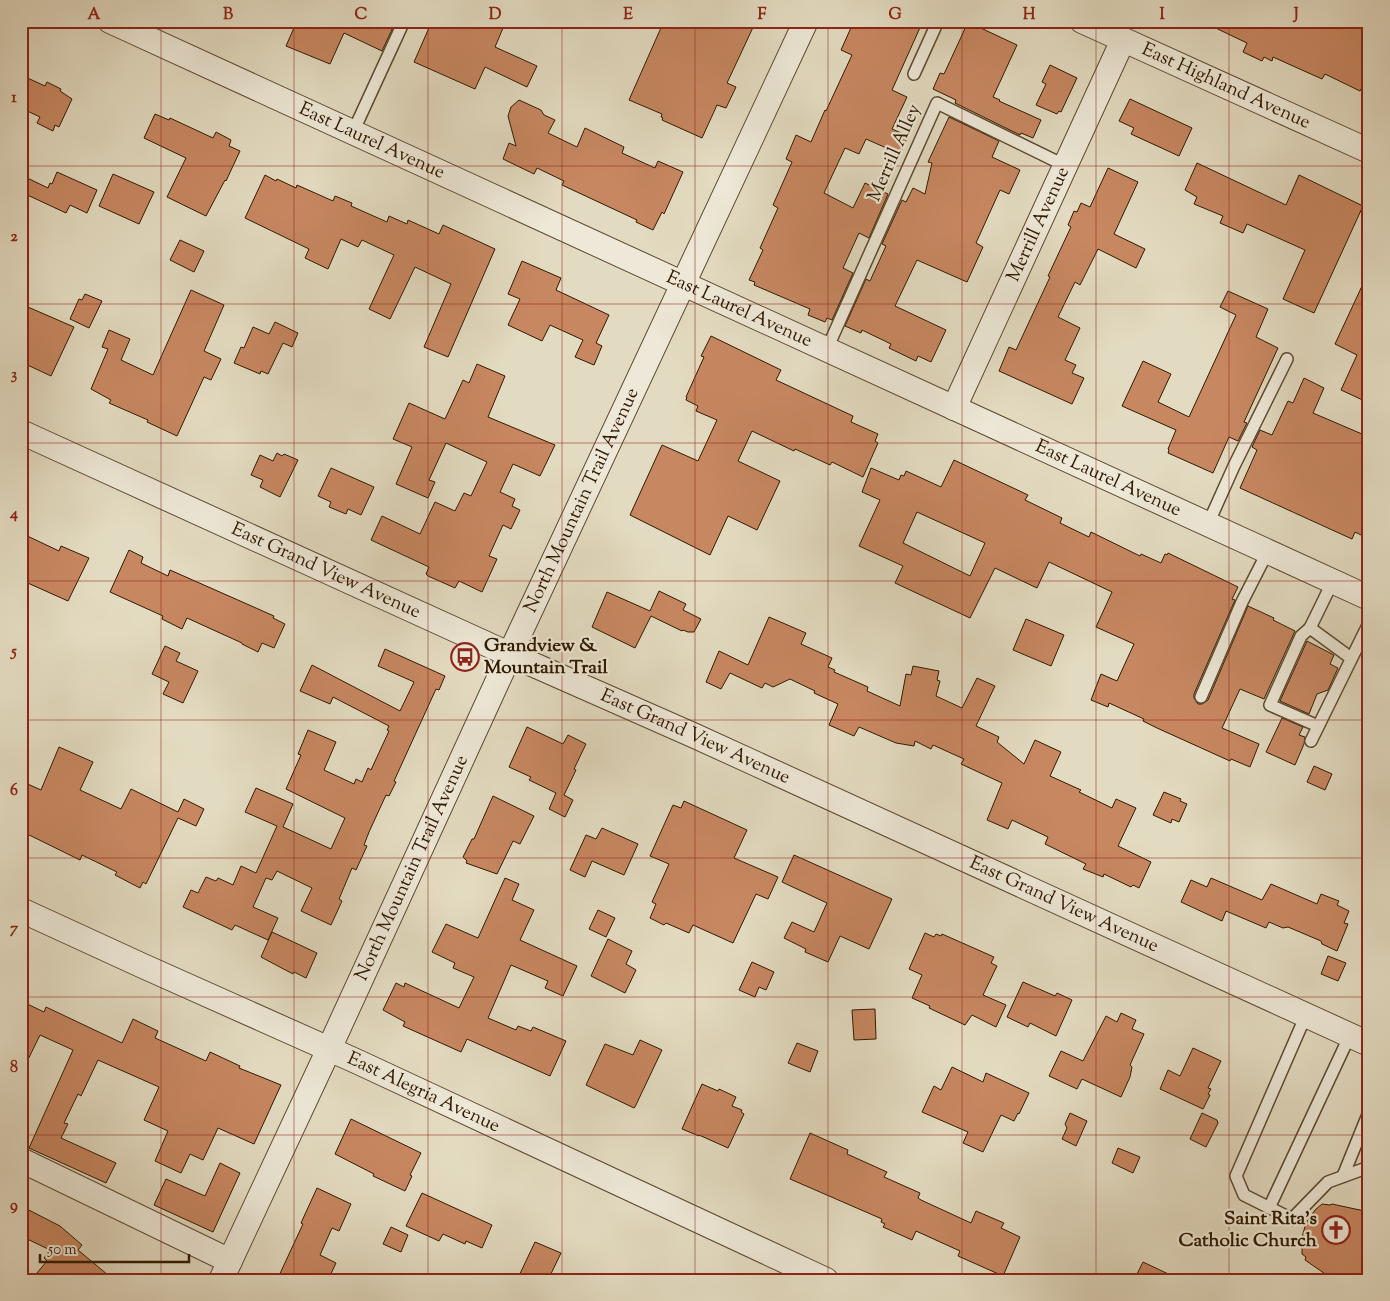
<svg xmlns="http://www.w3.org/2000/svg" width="1390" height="1301" viewBox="0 0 1390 1301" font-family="'Sorts Mill Goudy',serif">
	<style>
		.building { fill: #c78761; stroke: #301a00; fill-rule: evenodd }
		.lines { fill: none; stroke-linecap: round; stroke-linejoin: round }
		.lane-casing { stroke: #5d4a30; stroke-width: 14 }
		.street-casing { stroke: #5d4a30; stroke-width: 26 }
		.lane { stroke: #ede8d7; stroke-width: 11 }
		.street { stroke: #ede8d7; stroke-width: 24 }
		.grid { fill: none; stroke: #8f2418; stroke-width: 1; stroke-opacity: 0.55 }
		.labels { text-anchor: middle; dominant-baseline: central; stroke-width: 4.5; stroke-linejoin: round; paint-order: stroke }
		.street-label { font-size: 19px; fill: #301a00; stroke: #ede8d7 }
		.poi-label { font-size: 19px; font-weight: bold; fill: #301a00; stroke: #ede8d7; text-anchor: start }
		.neatline { fill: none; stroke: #8f2418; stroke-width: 2 }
		.grid-label { font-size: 16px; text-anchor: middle; font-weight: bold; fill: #8f2418 }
	</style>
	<rect width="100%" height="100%" fill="#e3dbc1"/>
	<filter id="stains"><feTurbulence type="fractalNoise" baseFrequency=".004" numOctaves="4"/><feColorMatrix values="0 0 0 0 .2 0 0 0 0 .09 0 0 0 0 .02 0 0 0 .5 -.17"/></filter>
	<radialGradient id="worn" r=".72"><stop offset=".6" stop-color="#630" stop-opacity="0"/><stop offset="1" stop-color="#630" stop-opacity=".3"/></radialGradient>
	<g class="building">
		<polygon points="297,21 396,21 382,51 344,33 330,64 286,46"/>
		<polygon points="432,21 506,21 495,47 537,66 527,87 485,67 475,89 414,62"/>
		<polygon points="664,21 756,21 727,83 736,87 726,108 717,105 702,138 662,120 663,118 661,117 662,114 629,100"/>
		<polygon points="854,21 923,21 892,90 907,97 892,129 908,136 900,154 866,139 859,154 845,148 824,193 853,208 865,183 888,194 869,238 859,233 843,268 853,273 832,320 827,318 825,322 808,315 810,309 754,285 755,282 749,280 763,250 760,248 778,208 773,205 792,162 786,159 796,135 811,142 825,110 826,111 852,55 841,50"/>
		<polygon points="1201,21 1369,21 1369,75 1360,91 1325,74 1322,79 1273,57 1272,61 1264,57 1262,61 1243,52 1247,43"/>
		<polygon points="968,22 1017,45 993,97 1000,100 999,101 1041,120 1033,138 1021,133 1020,135 955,103 956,100 933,89 940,73 944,74"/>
		<polygon points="1050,65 1077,78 1061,112 1059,111 1057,114 1036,105 1046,84 1042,82"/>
		<polygon points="21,75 45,86 47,82 61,89 60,91 72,99 59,127 55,125 53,131 37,123 40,117 21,108"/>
		<polygon points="1130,99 1192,128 1179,156 1131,134 1134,128 1119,121"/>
		<polygon points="519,100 541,110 544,115 555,120 548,133 577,147 585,128 624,147 622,153 655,168 658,161 683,172 664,214 662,212 653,230 636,222 637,220 562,185 564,181 537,168 534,174 503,159 509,143 516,146 508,116 511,107"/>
		<polygon points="155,114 169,120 170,118 213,138 216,132 231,140 229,146 240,151 226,181 225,180 206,216 167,197 186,158 144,138"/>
		<polygon points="949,117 999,141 992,157 1020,170 1009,194 1000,190 976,243 983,247 967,282 917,260 895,306 946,330 931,362 918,356 916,361 889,348 891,344 862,330 861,333 845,326 866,279 870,281 886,246 882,244 902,200 906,202 913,188 925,194 932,163 928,162"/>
		<polygon points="1197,163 1286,205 1299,175 1363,206 1314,313 1283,299 1305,250 1247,224 1243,233 1220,223 1223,216 1194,204 1197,197 1185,190"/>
		<polygon points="1108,168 1138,182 1114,234 1145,249 1136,268 1098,249 1080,285 1075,282 1058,317 1080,328 1065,360 1076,365 1072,373 1084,378 1072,404 999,371 1009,347 1016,350 1050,277 1048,276 1070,229 1071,227 1068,225 1074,211 1077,212 1081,203 1090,207"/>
		<polygon points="57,172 97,190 87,213 70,205 66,213 21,192 21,175 48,188 50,183 52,184"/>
		<polygon points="113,174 154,192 139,224 99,206"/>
		<polygon points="265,175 276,181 277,179 296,188 297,185 333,201 335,196 352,203 351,206 387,222 389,216 407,224 408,220 439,234 443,225 495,249 448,357 424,347 451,284 415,267 390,319 369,309 394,255 362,240 358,247 341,239 328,269 305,258 309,249 245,218"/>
		<polygon points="180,240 204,251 194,272 170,260"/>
		<polygon points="522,261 561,278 556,290 609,315 596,343 602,346 594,365 575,357 583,340 550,325 542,341 508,325 520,299 508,294"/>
		<polygon points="1369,271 1369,403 1341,390 1357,355 1335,344"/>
		<polygon points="191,290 224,305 204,351 221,359 211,380 204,377 177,436 147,422 148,420 109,403 111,400 91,389 108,349 102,347 109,330 130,339 121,360 153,375"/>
		<polygon points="1228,291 1268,309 1256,337 1278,348 1244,422 1247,423 1238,441 1229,437 1213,473 1168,453 1169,450 1168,449 1176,430 1122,406 1143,361 1171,374 1158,402 1189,417 1236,315 1220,307"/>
		<polygon points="85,294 102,301 89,328 70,319 79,299 82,300"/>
		<polygon points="21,304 74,327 51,376 21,362"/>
		<polygon points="275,322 298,333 292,347 283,343 268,374 261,371 260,374 234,363 241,347 244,348 253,327 269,334"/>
		<polygon points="711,336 781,370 776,380 853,416 851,422 878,434 875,441 878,443 863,477 832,462 830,465 795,449 794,451 752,431 738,461 780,481 757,530 728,516 710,555 630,515 662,445 698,461 717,420 696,411 698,406 686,400 687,397 686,397 704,357 701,356"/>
		<polygon points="477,364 505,376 488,417 555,445 540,476 513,464 500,492 515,499 512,506 520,510 511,529 503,525 489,556 497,559 482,592 459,581 455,588 428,576 426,574 429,567 371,540 382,516 420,534 435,502 455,511 464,493 471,496 487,462 446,443 429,480 435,482 428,498 396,484 412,447 393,439 409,403 445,419 463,380 469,383"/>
		<polygon points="1304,378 1324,388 1313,413 1369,437 1369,539 1355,532 1352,539 1240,488 1257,450 1252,447 1260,430 1272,435 1288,401 1293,403"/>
		<polygon points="277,453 282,456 284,454 298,460 280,497 260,487 263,480 251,475 260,455 273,461"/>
		<path d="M954 460 1028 495 1025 500 1062 518 1060 523 1089 537 1091 532 1140 556 1141 554 1161 563 1165 554 1167 555 1168 553 1238 587 1232 599 1235 600 1194 694V698L1198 704H1202L1208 700 1248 606 1274 618 1273 620 1295 631 1264 699 1240 689 1222 728 1259 744 1250 767 1231 759 1230 761 1157 728 1143 721 1144 719 1109 703 1108 707 1091 700 1101 674 1117 681 1134 644 1096 627 1112 592 1049 562 1037 588 995 568 970 618 895 583 903 566 859 546 880 500 862 492 871 468 899 480 901 475 904 476 906 471 941 487ZM917 512 985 543 970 576 903 543Z"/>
		<polygon points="331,468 374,487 361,515 348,509 346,514 329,507 331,502 318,496"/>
		<polygon points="21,533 59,551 61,546 89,558 68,601 21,580"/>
		<polygon points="129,550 143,557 141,563 168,576 170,570 274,616 273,618 285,624 274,648 262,643 258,652 242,644 242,643 187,618 182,629 162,619 163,616 110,592"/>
		<polygon points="659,591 686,604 683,610 701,619 694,632 688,632 683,630 682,631 651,616 635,648 592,627 607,592 650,611"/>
		<polygon points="769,617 806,633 801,644 832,658 828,667 835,670 834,672 868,687 867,691 900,706 906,674 911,675 913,666 939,671 937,680 940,681 936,696 962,708 977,678 995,686 976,726 999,737 997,742 1024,764 1035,740 1061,752 1050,776 1081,790 1079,792 1112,808 1116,799 1136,808 1118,846 1151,862 1139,888 1133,885 1131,887 1104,874 1103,877 1083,869 1086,864 1045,844 1048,837 1012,820 1008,829 987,820 1002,783 961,764 964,759 933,745 931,749 915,741 914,746 896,743 859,727 854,736 829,725 838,704 814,693 815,691 790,679 773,687 765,683 762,688 730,673 721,689 706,682 719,651 748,665"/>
		<polygon points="1026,619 1064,635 1051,666 1013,650"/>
		<polygon points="1307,641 1334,655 1330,664 1338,668 1328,690 1317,694 1309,714 1280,701"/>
		<polygon points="165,646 180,653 176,661 198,671 183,703 163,694 169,682 152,674"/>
		<polygon points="385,649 445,676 439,690 436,689 394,781 396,782 389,796 386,795 369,832 364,845 367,846 356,870 352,868 339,899 342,901 331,925 301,911 312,888 277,871 272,880 266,878 253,907 278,918 268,940 235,925 232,930 183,907 191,890 198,893 206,877 216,881 218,878 233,885 241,866 256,873 277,826 245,812 256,788 293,804 283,827 331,849 345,818 286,789 301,755 298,754 308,730 336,742 324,770 354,784 356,779 362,782 368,768 371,770 389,731 387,730 389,726 333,697 330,704 300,691 312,665 400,711 414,682 378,666"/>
		<polygon points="1282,718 1303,727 1299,735 1305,737 1304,744 1295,765 1266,752"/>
		<polygon points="527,727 563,744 568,735 586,744 574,769 576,770 564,795 573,800 565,817 549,809 556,793 529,780 531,777 509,767"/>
		<polygon points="59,747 93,762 80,790 121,809 131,789 178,812 184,799 204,809 196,826 178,818 146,884 143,882 140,888 115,875 117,872 82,855 80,860 21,831 21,781 41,790"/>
		<polygon points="1314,766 1332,774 1325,790 1307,782"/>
		<polygon points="1164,792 1181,799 1180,801 1187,804 1179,822 1172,819 1171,823 1153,815"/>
		<polygon points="493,796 534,816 520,844 513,841 497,874 466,863 467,861 463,857 472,839 474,839"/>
		<polygon points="684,801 747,830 734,858 778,877 768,899 756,894 733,943 693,925 689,933 666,923 664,925 650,918 656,904 652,902 669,864 650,856 673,805 681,808"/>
		<polygon points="602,828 638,844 624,875 592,861 585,877 570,870 586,835 596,839"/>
		<polygon points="794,855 892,899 869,949 840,936 828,962 805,952 806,949 784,938 792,922 814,932 827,903 782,882"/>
		<polygon points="505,878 519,884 512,900 534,910 520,940 577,966 563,996 545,988 548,981 511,965 488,1018 516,1030 518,1026 531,1031 533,1027 566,1041 550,1076 467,1039 461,1052 403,1026 405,1022 383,1010 396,983 404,987 405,983 459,1008 474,977 453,968 455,963 432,952 446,924 478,938"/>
		<polygon points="1211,878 1262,900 1271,884 1317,904 1321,894 1339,901 1337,905 1349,911 1344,923 1348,924 1337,951 1322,944 1321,941 1288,927 1283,928 1269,922 1266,928 1226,911 1222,921 1181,902 1191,880 1207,887"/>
		<polygon points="598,910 615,918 606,937 589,929"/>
		<polygon points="272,932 317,953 306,978 294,972 293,974 261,957"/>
		<polygon points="925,933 934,937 936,934 941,936 942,934 994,957 991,963 997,966 983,995 1006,1005 996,1027 972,1015 965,1025 929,1008 930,1006 912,998 922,975 909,969"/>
		<polygon points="608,939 632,951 626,964 636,970 625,993 591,976"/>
		<polygon points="1328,956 1346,963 1338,981 1321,974"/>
		<polygon points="752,962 774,972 766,990 759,987 755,997 739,990"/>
		<polygon points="1023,982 1055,996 1057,993 1072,1000 1056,1036 1030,1023 1028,1027 1007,1017"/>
		<polygon points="21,1001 44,1012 46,1007 122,1043 133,1019 158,1031 155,1038 206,1061 210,1052 240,1066 239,1068 281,1085 254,1144 218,1128 203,1160 190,1154 181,1173 155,1161 168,1131 144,1120 159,1087 98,1060 81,1096 78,1094 64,1123 68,1124 61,1138 116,1163 106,1183 29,1148 73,1050 40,1035 21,1074"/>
		<polygon points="875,1009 876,1039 854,1040 852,1010"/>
		<polygon points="1121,1013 1136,1020 1132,1029 1144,1034 1130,1065 1132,1067 1130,1077 1121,1097 1082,1079 1077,1089 1049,1076 1061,1051 1083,1061 1106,1016 1117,1022"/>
		<polygon points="640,1040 662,1050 635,1107 634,1108 586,1085 605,1044 633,1055"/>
		<polygon points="797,1043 818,1051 810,1072 788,1063"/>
		<polygon points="1193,1048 1221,1061 1208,1088 1211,1089 1208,1094 1210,1095 1203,1109 1160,1089 1168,1070 1180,1076"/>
		<polygon points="952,1067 983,1082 986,1073 1029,1093 1019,1114 1018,1113 1014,1121 1001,1115 983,1152 963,1143 968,1132 922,1112 934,1086 941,1090"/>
		<polygon points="702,1084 718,1091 719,1089 736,1097 732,1106 742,1110 741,1112 744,1114 728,1148 699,1135 699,1136 682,1129"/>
		<polygon points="1070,1113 1087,1121 1076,1146 1062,1139 1067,1128 1065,1124"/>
		<polygon points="1202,1113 1217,1120 1218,1123 1206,1147 1190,1139"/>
		<polygon points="351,1119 421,1153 410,1175 412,1176 405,1191 373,1176 374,1174 335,1154"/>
		<polygon points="810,1133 848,1150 847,1154 887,1172 884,1177 920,1193 918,1198 921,1200 971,1223 976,1211 1004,1223 1001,1228 1020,1237 1003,1276 958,1256 960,1251 916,1231 912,1240 883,1227 885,1224 881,1222 882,1219 790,1179"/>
		<polygon points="1118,1148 1140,1157 1133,1173 1112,1163"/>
		<polygon points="220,1163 240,1173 213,1232 154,1205 166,1179 205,1196"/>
		<polygon points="317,1188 351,1204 339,1231 332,1228 320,1255 336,1263 328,1280 277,1280 303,1224 301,1223"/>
		<polygon points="422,1193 492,1225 482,1248 466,1241 465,1244 443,1234 439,1241 406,1226"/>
		<polygon points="1322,1204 1330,1205 1332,1204 1369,1212 1369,1280 1334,1280 1305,1260 1306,1257 1302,1254 1302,1237 1306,1223 1315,1210"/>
		<polygon points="21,1206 60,1226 82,1245 78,1250 114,1280 31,1280 47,1261 44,1258 50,1250 21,1236"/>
		<polygon points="391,1227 408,1235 401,1252 383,1244"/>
		<polygon points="535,1242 561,1253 548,1280 517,1280"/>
		<polygon points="1143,1262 1181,1280 1134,1280"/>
	</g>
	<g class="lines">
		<defs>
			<g id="lane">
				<polyline points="914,74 938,21"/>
				<polyline points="353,132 404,21"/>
				<polyline points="827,349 937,103 1066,166"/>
				<polyline points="1208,524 1234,466 1287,359"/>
				<polyline points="1333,581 1310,628 1351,658"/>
				<polyline points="1310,628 1301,636 1270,705 1318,726"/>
				<polyline points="1201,697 1242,602 1268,551"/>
				<polyline points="1311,741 1369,623"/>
				<polyline points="1306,1015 1236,1176 1244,1195 1292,1219 1328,1182 1369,1167"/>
				<polyline points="1343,1176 1369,1112"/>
				<polyline points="1269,1208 1350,1035"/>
			</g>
			<g id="street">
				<path id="s1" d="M110 21 1369 598"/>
				<path id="s2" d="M1082 21 1369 151"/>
				<path id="s3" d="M954 408 1123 40"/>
				<path id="s4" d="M21 432 491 646 695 736 1369 1044"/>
				<path id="s5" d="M21 910 143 966 358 1062 826 1280"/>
				<polyline points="21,1160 230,1261"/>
				<path id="s6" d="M221 1280 329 1049 510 654 806 21"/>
			</g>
		</defs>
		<use href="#lane" class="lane-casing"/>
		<use href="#street" class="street-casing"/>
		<use href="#lane" class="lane"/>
		<use href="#street" class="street"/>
	</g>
	<path class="grid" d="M161 21V1280M294 21V1280M428 21V1280M562 21V1280M695 21V1280M828 21V1280M962 21V1280M1096 21V1280M1229 21V1280M21 166H1369M21 304H1369M21 443H1369M21 581H1369M21 720H1369M21 858H1369M21 997H1369M21 1135H1369"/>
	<defs>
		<symbol id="bus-ring" viewBox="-11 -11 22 22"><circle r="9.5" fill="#ede8d7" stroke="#8f2418" stroke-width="1.5"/><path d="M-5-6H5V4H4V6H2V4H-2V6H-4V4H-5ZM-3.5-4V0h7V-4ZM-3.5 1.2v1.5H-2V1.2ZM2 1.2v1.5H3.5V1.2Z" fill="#8f2418"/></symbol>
		<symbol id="church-ring" viewBox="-11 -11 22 22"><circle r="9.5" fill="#ede8d7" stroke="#8f2418" stroke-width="1.5"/><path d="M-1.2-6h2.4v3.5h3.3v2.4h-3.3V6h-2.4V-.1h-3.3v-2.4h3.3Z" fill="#8f2418"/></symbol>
	</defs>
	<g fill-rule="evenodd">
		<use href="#bus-ring" x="449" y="641" width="32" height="32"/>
		<use href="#church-ring" x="1320" y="1214" width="32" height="32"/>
	</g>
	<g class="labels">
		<g class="street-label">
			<text stroke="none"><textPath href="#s2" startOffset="158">East Highland Avenue</textPath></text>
			<text stroke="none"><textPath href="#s1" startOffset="288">East Laurel Avenue</textPath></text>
			<text transform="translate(895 153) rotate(-66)">Merrill Alley</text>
			<text stroke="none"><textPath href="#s3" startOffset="202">Merrill Avenue</textPath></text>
			<text stroke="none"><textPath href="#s1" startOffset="692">East Laurel Avenue</textPath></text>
			<text stroke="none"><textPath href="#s1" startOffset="1098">East Laurel Avenue</textPath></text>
			<text stroke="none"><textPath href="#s6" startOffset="859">North Mountain Trail Avenue</textPath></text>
			<text stroke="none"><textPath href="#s4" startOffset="335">East Grand View Avenue</textPath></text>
			<text stroke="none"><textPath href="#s4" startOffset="740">East Grand View Avenue</textPath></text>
			<text stroke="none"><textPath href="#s6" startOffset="454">North Mountain Trail Avenue</textPath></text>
			<text stroke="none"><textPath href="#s4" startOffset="1145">East Grand View Avenue</textPath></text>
			<text stroke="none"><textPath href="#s5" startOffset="442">East Alegria Avenue</textPath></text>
		</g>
		<g class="poi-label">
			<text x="484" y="646">Grandview &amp;<tspan x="484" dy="22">Mountain Trail</tspan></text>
			<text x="1317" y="1219" text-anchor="end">Saint Rita's<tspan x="1317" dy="22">Catholic Church</tspan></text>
		</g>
	</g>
	<rect width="1390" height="1301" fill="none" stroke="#e3dbc1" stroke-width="55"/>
	<path d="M40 1254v8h149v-8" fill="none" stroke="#301a00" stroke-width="2.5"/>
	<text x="48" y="1254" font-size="15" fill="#301a00" stroke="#ede8d7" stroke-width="4" paint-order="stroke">50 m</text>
	<rect x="28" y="28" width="1334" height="1246" class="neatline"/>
	<g class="grid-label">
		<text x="94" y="19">A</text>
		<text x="228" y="19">B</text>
		<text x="361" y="19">C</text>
		<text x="495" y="19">D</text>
		<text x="628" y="19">E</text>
		<text x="762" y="19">F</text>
		<text x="895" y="19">G</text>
		<text x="1029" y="19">H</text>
		<text x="1162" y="19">I</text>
		<text x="1296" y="19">J</text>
		<text x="14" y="102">1</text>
		<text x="14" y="241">2</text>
		<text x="14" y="379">3</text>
		<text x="14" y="518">4</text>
		<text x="14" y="656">5</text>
		<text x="14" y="795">6</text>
		<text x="14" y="933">7</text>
		<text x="14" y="1072">8</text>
		<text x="14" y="1210">9</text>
	</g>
	<rect width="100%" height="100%" filter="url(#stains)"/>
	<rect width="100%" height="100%" fill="url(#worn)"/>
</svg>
